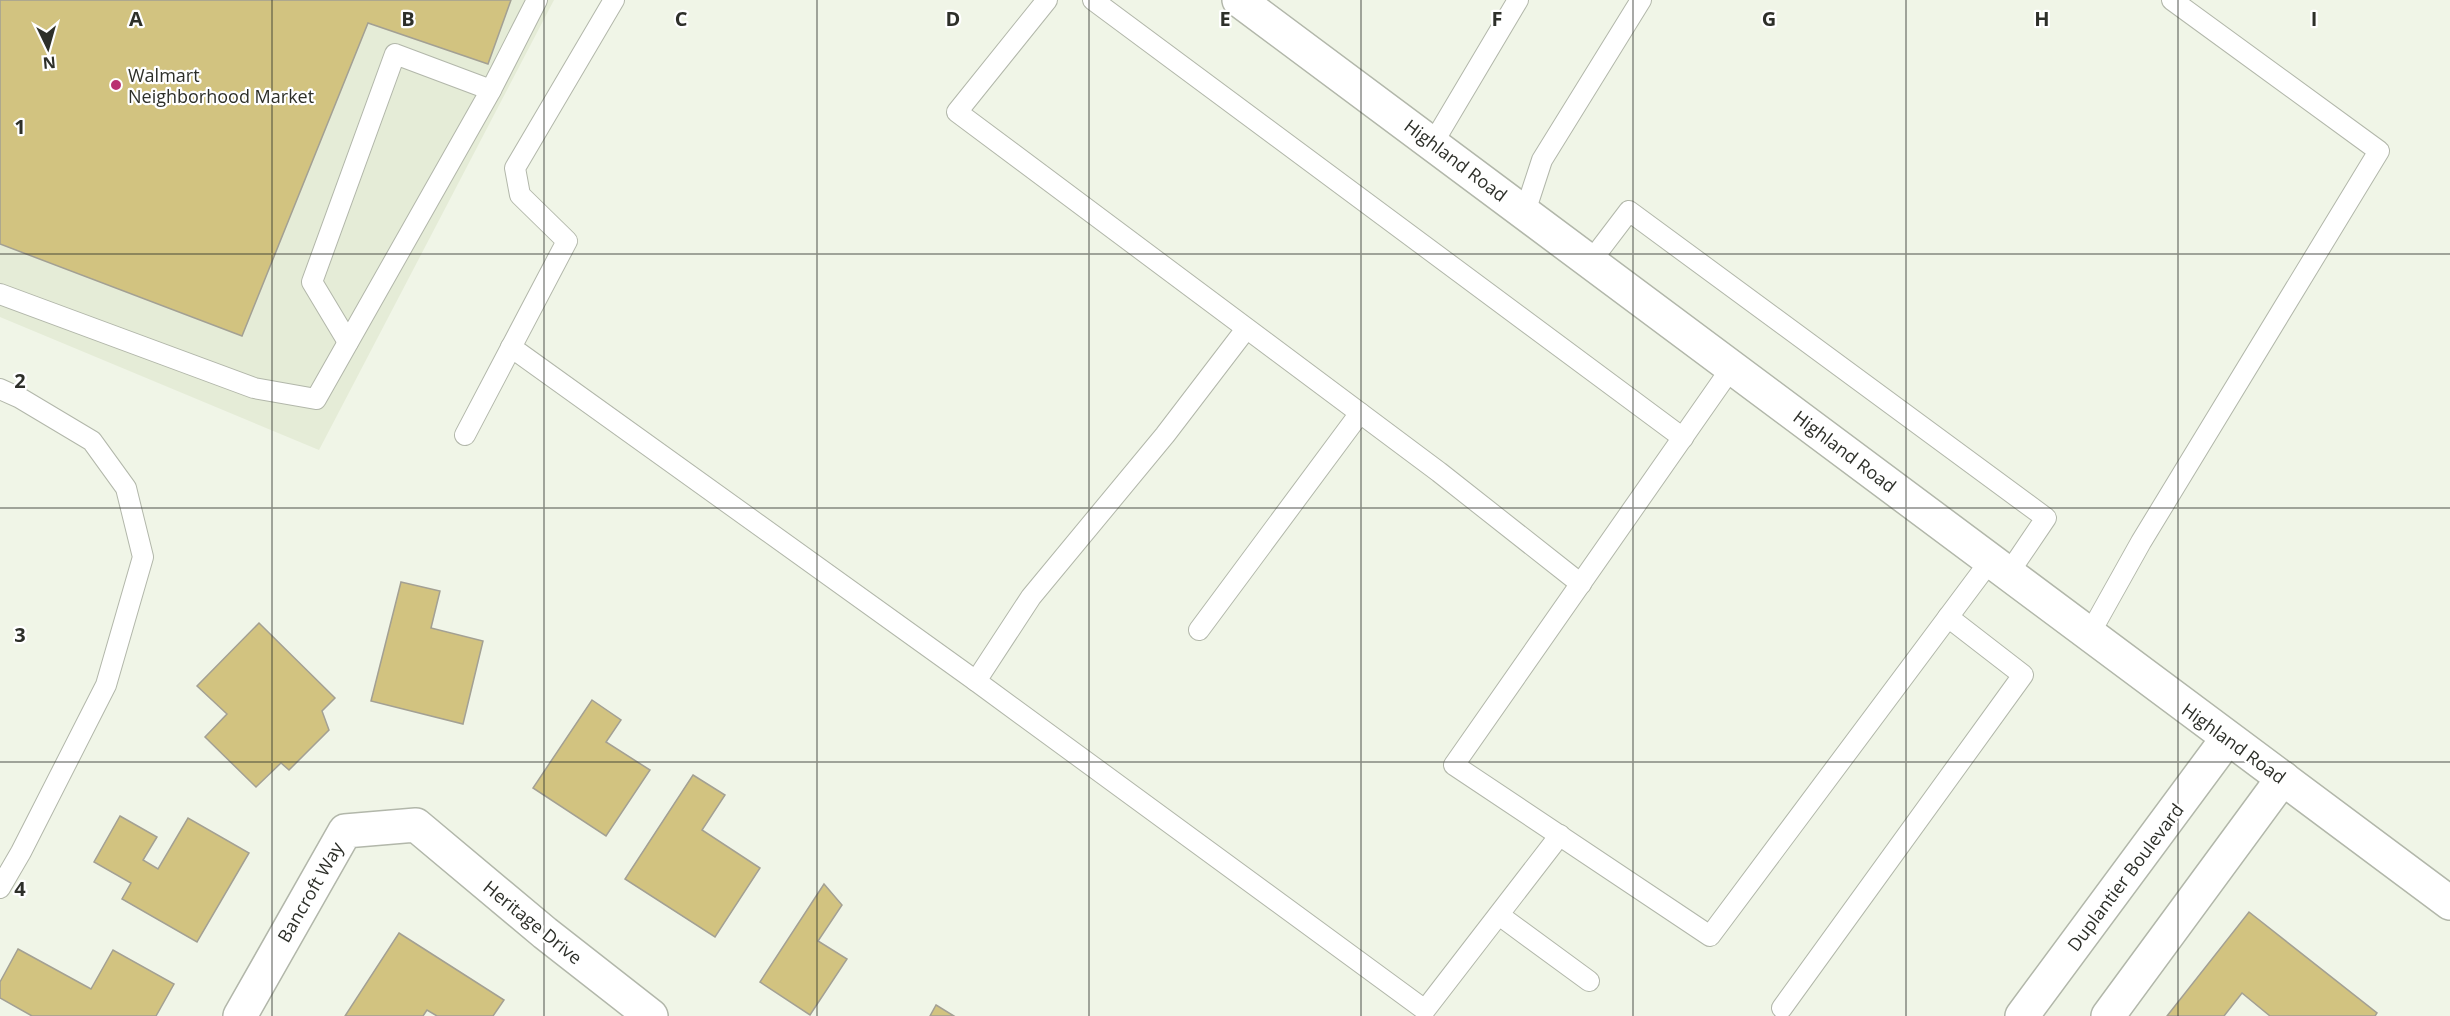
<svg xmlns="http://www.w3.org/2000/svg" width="2450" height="1016" viewBox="0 0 2450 1016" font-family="'Open Sans',sans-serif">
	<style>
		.built { fill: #e5ecd7 }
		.building { fill: #d2c380; stroke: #a3a093; stroke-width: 1.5 }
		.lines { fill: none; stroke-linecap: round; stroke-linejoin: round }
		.lane-casing { stroke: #b2b7aa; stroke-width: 22 }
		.street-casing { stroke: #b2b7aa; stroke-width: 36 }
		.secondary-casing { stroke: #b2b7aa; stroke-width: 36 }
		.lane { stroke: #fff; stroke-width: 20 }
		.street { stroke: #fff; stroke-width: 33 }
		.secondary { stroke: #fff; stroke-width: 33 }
		.grid { fill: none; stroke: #2d2f29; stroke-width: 1.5; stroke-opacity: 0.55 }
		.poi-dot { fill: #b93170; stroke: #fff; stroke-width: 2 }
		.labels { text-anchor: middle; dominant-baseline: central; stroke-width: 4.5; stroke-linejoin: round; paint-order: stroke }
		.poi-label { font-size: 18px; fill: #2d2f29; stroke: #fff; text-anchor: start }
		.street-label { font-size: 18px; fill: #2d2f29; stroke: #fff }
		.grid-label { font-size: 20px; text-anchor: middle; font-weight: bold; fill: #2d2f29; stroke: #fff; stroke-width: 4.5; stroke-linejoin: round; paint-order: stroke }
	</style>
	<rect width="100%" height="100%" fill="#f0f5e7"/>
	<polygon class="built" points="0,0 554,0 319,450 0,317"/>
	<g class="building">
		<polygon points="0,0 511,0 488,64 368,23 242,336 0,244"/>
		<polygon points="401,582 440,591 431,628 483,641 463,724 371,701"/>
		<polygon points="259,623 335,698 322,711 329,730 289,770 281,763 256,787 205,737 227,714 197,686"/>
		<polygon points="592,700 621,720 606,742 650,770 606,836 533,788"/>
		<polygon points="693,775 725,795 702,830 760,868 715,937 625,879"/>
		<polygon points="120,816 157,837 143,860 158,869 188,818 249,853 197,942 122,899 131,883 94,862"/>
		<polygon points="824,884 842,905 818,941 847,959 810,1015 760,982"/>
		<polygon points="2249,912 2377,1013 2375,1016 2270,1016 2242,993 2224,1016 2167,1016"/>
		<polygon points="399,933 504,1000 493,1016 437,1016 427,1010 423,1016 345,1016"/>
		<polygon points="18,949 91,989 113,950 174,984 156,1016 32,1016 0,998 0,982"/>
		<polygon points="936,1005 954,1016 930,1016"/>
	</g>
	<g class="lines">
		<defs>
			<g id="lane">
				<polyline points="1047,0 957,112 1439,472 1581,584"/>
				<polyline points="1093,0 1683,438"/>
				<polyline points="1433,143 1518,0"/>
				<polyline points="1525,212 1542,160 1641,0"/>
				<polyline points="1591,261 1629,211 2046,518 2008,574"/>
				<polyline points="0,294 254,388 316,399 491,90 537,0"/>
				<polyline points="348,342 312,282 395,54 491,90"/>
				<polyline points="511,347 976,681 1425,1010 1560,835"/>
				<polyline points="1732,367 1454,765 1710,936 1990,561"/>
				<polyline points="0,389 20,398 92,441 126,488 143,557 106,685 21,852 0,888"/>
				<polyline points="465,435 567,241 520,195 515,168 614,0"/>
				<polyline points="1199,630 1360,413"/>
				<polyline points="2089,635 2141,542 2379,151 2172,0"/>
				<polyline points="976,681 1031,597 1165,435 1246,329"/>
				<polyline points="1499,915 1589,981"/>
				<polyline points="1782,1008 2023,675 1948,617"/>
			</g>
			<g id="street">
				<polyline points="240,1016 345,831 416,825 545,933 651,1016"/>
				<polyline points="2022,1016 2227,739"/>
				<polyline points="2108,1016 2283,778"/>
			</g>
			<polyline id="secondary" points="1239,0 2450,903"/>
		</defs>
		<use href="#lane" class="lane-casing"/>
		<use href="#street" class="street-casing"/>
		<use href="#secondary" class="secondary-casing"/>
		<use href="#lane" class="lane"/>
		<use href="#street" class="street"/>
		<use href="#secondary" class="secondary"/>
	</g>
	<path class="grid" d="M272 0V1016M544 0V1016M817 0V1016M1089 0V1016M1361 0V1016M1633 0V1016M1906 0V1016M2178 0V1016M0 254H2450M0 508H2450M0 762H2450"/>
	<circle class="poi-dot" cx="116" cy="85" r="6"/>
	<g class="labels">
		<g class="poi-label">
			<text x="128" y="75">Walmart<tspan x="128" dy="21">Neighborhood Market</tspan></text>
		</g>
		<g class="street-label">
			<text transform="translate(1456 160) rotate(37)">Highland Road</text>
			<text transform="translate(1845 451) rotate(37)">Highland Road</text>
			<text transform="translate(2234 743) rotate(36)">Highland Road</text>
			<text transform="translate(2125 877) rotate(-53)">Duplantier Boulevard</text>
			<text transform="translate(310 892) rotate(-60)">Bancroft Way</text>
			<text transform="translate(533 922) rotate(39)">Heritage Drive</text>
		</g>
	</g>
	<g class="grid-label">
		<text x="136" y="26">A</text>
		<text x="408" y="26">B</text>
		<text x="681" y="26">C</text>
		<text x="953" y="26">D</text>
		<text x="1225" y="26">E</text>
		<text x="1497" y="26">F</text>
		<text x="1769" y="26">G</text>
		<text x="2042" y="26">H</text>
		<text x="2314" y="26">I</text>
		<text x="20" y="134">1</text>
		<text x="20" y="388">2</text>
		<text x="20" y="642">3</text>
		<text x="20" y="896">4</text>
	</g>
	<g transform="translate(48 48) rotate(175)" stroke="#ffffff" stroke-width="4.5" paint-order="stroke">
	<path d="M0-4.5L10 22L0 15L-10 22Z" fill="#2d2f29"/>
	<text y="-9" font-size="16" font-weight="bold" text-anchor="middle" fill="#2d2f29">N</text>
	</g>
</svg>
